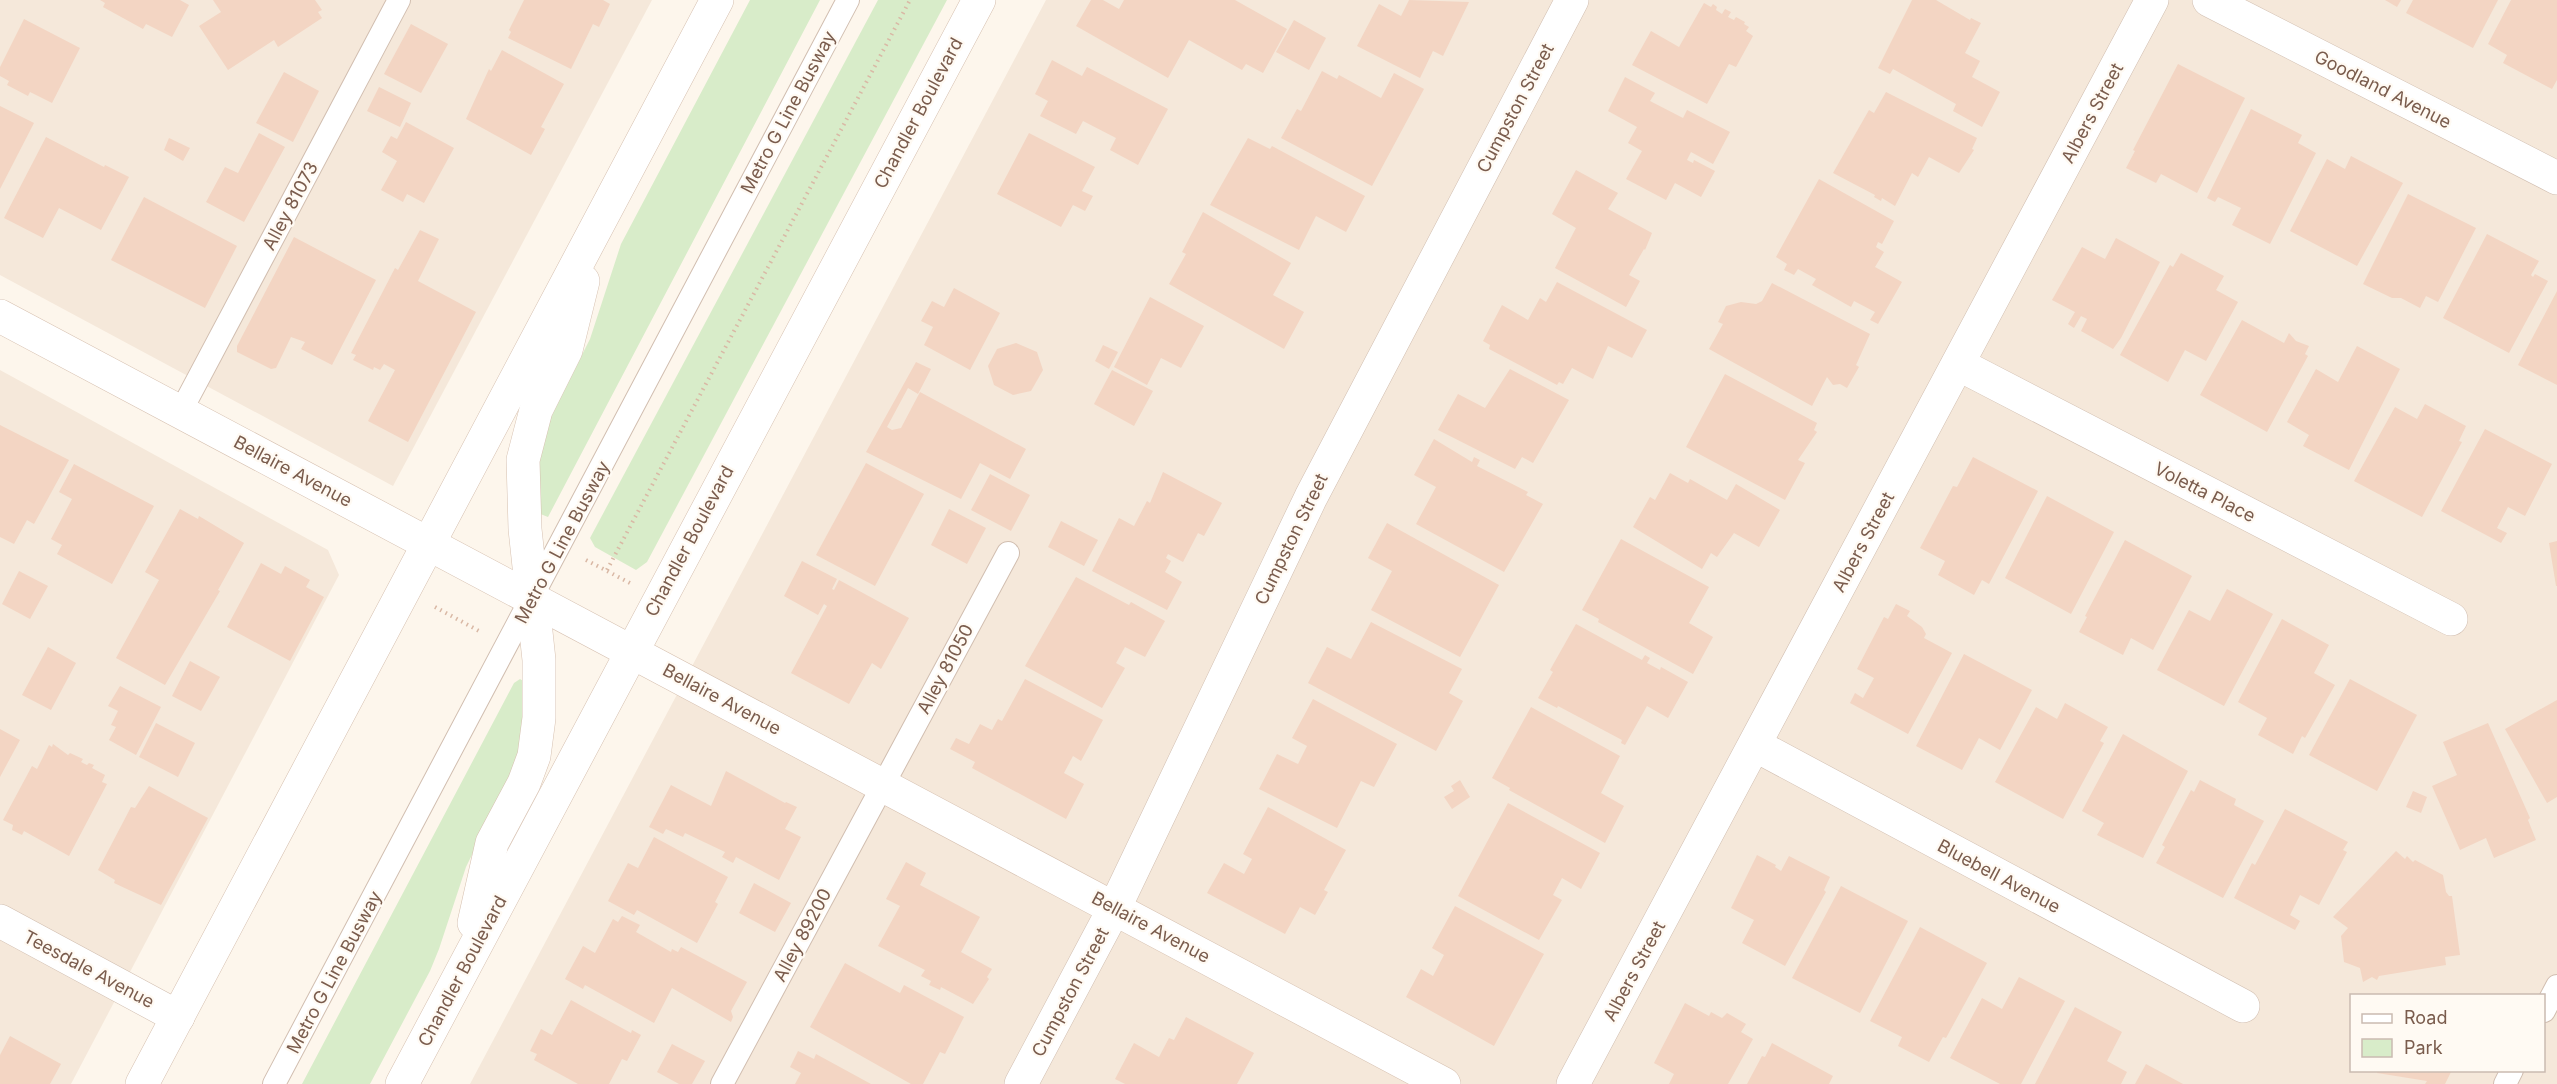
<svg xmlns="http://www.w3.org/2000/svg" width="2557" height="1084" viewBox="0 0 2557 1084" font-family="Inter,sans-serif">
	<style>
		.residential { fill: #f5e8da; fill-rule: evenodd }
		.green { fill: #d8ecc9 }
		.building { fill: #f3d5c3 }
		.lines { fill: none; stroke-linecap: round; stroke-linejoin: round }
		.lane-casing { stroke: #d1beb0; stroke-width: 24 }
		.street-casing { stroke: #d1beb0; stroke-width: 34 }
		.secondary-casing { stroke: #d6c0b0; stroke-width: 34 }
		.path { stroke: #d9b8a5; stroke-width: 4; stroke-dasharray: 1.5 4.5; stroke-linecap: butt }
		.lane { stroke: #fff; stroke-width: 22 }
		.street { stroke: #fff; stroke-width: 33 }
		.secondary { stroke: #fff; stroke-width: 33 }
		.labels { text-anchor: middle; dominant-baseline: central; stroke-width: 4.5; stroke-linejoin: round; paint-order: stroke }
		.street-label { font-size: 18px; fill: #7a5c4d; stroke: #fffaf3 }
	</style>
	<rect width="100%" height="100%" fill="#fdf6ec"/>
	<g class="residential">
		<polygon points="0,0 652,0 393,486 0,275"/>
		<path d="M1046 0H2557V1084H470ZM2352 996H2544V1070H2352Z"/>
		<polygon points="0,370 328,550 339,575 71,1084 0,1084"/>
	</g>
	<g class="green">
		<polygon points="750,0 820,0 548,517 538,513 536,469 547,424 590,339 621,244"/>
		<polygon points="878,0 947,0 647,562 636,570 595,547 590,538"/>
		<polygon points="520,679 528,684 528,706 515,767 466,867 439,949 430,971 370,1084 302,1084 514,683"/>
	</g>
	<g class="building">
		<polygon points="100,0 180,0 189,5 172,37 146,24 143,29 103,7 105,3"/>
		<polygon points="213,0 315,0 322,10 318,12 322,18 278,47 274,40 228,70 199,26 221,12"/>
		<polygon points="524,0 603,0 610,4 599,27 593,24 571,69 508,38 511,32 509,30"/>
		<polygon points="1091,0 1103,0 1119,9 1124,0 1235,0 1287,29 1263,73 1246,64 1242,70 1189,40 1168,78 1076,26"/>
		<polygon points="1409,0 1469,2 1443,56 1433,51 1420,78 1357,46 1379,4 1401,16"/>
		<polygon points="1912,0 1936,0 1970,20 1971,18 1981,23 1965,53 1980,61 1972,77 2000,92 1982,127 1953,111 1956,104 1893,69 1890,74 1878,68"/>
		<polygon points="2385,0 2401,0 2397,7"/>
		<polygon points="2413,0 2498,0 2473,48 2406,13"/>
		<polygon points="2511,0 2557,0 2557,80 2552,89 2503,63 2507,55 2488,44"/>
		<polygon points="1704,3 1711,7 1713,4 1717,7 1716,10 1722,14 1725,9 1731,12 1728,17 1734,20 1736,17 1745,22 1744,24 1749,27 1746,31 1753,36 1736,67 1729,64 1707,104 1632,65 1651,31 1679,47"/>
		<polygon points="24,19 80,48 52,103 30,92 28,96 7,85 9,81 0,76 0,67"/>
		<polygon points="1294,20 1326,38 1309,70 1276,52"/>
		<polygon points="411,24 448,44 421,93 384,74"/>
		<polygon points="502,50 564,84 541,127 545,129 531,155 466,119 489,69 491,71"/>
		<polygon points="1052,60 1082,76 1087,67 1168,109 1138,165 1110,150 1116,138 1083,121 1076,134 1040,116 1048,101 1035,94"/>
		<polygon points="2178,64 2245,98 2197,193 2161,174 2156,183 2126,168 2135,151 2133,150"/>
		<polygon points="1322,71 1337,79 1339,75 1381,98 1394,73 1424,89 1372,186 1281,138 1297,109 1301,111"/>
		<polygon points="284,72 319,91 293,142 256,123"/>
		<polygon points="1625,77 1655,93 1650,101 1683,118 1687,110 1730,132 1713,164 1691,152 1687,160 1693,163 1694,160 1715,171 1701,197 1675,183 1666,200 1626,179 1642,151 1628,143 1637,127 1608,111"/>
		<polygon points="379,87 411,103 400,127 367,111"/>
		<polygon points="1886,92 1977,138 1972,149 1974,150 1959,173 1929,157 1918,177 1912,173 1895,206 1882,198 1881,201 1874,197 1875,195 1833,173 1869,110 1874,113"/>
		<polygon points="0,106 34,123 0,189"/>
		<polygon points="2251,109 2302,135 2298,143 2316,153 2270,244 2232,225 2241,208 2218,197 2215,202 2207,198"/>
		<polygon points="406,122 454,148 424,203 407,194 403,202 381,190 397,161 382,152 391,136 397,139"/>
		<polygon points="259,133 285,147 244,222 206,202 225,167 238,173"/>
		<polygon points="1029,133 1095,167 1082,191 1093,196 1085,211 1073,205 1061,227 997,194"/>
		<polygon points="46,137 104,167 105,165 129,177 101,230 59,208 43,238 4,218"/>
		<polygon points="169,138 190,148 183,161 164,150"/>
		<polygon points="1248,138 1270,149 1272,146 1365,196 1346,232 1316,216 1299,250 1210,205"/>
		<polygon points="2351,156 2403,183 2357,266 2290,231 2327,159 2345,169"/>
		<polygon points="1576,170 1618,193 1608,209 1652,233 1645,250 1644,249 1629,275 1640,281 1626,307 1555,268 1576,228 1552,214"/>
		<polygon points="1819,179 1894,221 1882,244 1878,242 1876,247 1884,252 1875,267 1902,282 1878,324 1870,320 1875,312 1854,301 1851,307 1812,285 1816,279 1798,269 1794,275 1784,270 1787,264 1776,257"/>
		<polygon points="2408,194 2476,228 2438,302 2426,296 2420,308 2401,298 2392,298 2363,284"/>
		<polygon points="144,197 237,246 205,308 111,260"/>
		<polygon points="1203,212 1291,263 1273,295 1304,312 1284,349 1169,284 1186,254 1182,252"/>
		<polygon points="420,230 439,239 418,281 476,312 408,442 368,421 395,370 384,364 380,370 374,367 373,370 353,360 356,355 351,353 395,268 398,270"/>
		<polygon points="2487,234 2539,261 2531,275 2533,277 2535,274 2548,281 2509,353 2443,318"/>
		<polygon points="294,237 376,280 332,365 301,349 305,342 291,337 276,368 271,369 237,352 237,346"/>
		<polygon points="2116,238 2160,262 2121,338 2113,349 2081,331 2087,319 2081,316 2074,328 2068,324 2075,312 2052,300 2082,247 2105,259"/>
		<polygon points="2181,253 2224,276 2216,290 2238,302 2206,361 2185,350 2168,382 2120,355 2170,265 2173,267"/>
		<polygon points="1557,282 1647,330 1632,358 1608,346 1593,379 1572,368 1563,384 1559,382 1557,385 1489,349 1490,345 1483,341 1502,305 1528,320 1540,298 1546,302"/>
		<polygon points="1772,283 1870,334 1856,365 1859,367 1847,388 1840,384 1833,385 1827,377 1812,406 1709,349 1723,324 1718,322 1726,306 1741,302 1756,304 1762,301"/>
		<polygon points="954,288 1000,313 970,370 924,345 933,327 921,321 932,301 944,307"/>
		<polygon points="2557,291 2557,385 2518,365"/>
		<polygon points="1150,297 1204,326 1181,368 1161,358 1147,385 1114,367"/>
		<polygon points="2242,320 2284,343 2289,333 2296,341 2309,346 2305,354 2308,356 2267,432 2200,395"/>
		<polygon points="1016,343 1037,352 1043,370 1031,391 1013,395 994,385 988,366 997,349"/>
		<polygon points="1103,345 1118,352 1109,369 1095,361"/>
		<polygon points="2357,346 2400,369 2349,470 2303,446 2309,435 2287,422 2316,369 2338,382"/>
		<polygon points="916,362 931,369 918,394 908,388 887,427 892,430 901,428 920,392 1026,449 1010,479 980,463 961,499 866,452"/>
		<polygon points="1510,369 1569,400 1533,463 1522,457 1515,469 1438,430 1458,394 1485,408"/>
		<polygon points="1112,370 1153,391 1134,426 1094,404"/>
		<polygon points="1725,374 1817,423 1814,430 1817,432 1798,460 1805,463 1785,500 1686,447"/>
		<polygon points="2425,404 2466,426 2459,441 2462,442 2422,517 2354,481 2395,407 2417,419"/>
		<polygon points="0,425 69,460 34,524 27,520 14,544 0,537"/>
		<polygon points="2485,429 2552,464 2525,516 2508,507 2497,528 2507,533 2501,543 2441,511"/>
		<polygon points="1434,439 1472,462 1474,457 1480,460 1477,466 1528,492 1526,495 1543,504 1504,572 1416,524 1436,487 1414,475"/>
		<polygon points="1973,457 2038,491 1989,584 1982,580 1974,595 1938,575 1945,561 1920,548 1953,486 1957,487"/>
		<polygon points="866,463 924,494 875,586 816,555"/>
		<polygon points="74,464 154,506 112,584 57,554 62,545 51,539 72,499 59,492"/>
		<polygon points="1163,472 1222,503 1204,536 1198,533 1183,562 1168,554 1166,558 1171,561 1165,572 1182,582 1167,610 1092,571 1119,518 1134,526 1147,501 1150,503"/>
		<polygon points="1670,473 1688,483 1690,479 1727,500 1736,484 1780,510 1759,547 1734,533 1717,557 1711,553 1702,569 1633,527 1650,497 1655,500"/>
		<polygon points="990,474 1030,495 1011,531 971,510"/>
		<polygon points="2047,496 2114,532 2071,614 2005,578"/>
		<polygon points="180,509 198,519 199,516 244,543 218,590 220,591 165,685 116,658 159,580 145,572"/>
		<polygon points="949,509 986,528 967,564 931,545"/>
		<polygon points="1061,521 1098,540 1084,566 1048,547"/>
		<polygon points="1387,523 1499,585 1460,657 1371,610 1392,571 1368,558"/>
		<polygon points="1621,539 1709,587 1689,623 1713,637 1693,674 1598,622 1599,619 1582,610"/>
		<polygon points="2125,540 2192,576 2153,650 2131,638 2123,655 2079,632 2087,617 2085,616"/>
		<polygon points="2557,541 2557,586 2556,586 2549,543"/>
		<polygon points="802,561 837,579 832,589 834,590 839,580 909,618 881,669 872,663 849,704 791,673 827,606 824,604 818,615 784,596"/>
		<polygon points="261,563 281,574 285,566 310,580 306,587 324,597 290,661 227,627"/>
		<polygon points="19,571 48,586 30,619 2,604"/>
		<polygon points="1076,577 1129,605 1131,602 1165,621 1145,657 1125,647 1116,663 1125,668 1102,708 1025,666"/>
		<polygon points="2227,589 2273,614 2224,706 2157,670 2189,610 2210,621"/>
		<polygon points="1896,604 1910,611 1907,616 1922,627 1926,634 1924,638 1952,653 1908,734 1850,703 1855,693 1863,698 1874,678 1857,669 1884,617 1888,619"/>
		<polygon points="2282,619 2329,645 2314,673 2335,685 2305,738 2302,736 2293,754 2258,735 2267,718 2238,702"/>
		<polygon points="1371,622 1462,669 1449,693 1463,701 1436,751 1308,683 1327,647 1351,659"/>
		<polygon points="1576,624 1642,660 1645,655 1650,658 1647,663 1660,670 1661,667 1688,682 1668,718 1647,706 1625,745 1621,743 1622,740 1558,706 1557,708 1538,698 1553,672 1550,670"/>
		<polygon points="48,647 76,663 51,710 22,695"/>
		<polygon points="1964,654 2032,690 2000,750 1979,738 1962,770 1916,746"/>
		<polygon points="190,661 220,677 201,711 172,696"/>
		<polygon points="1025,679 1103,720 1081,761 1073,756 1064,773 1084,784 1066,819 972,768 975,762 950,749 956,738 969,744 980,724 992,730 998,719 1002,721"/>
		<polygon points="2350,679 2417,715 2377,791 2309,755"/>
		<polygon points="120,686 161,707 136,755 109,740 116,727 111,725 118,711 108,706"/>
		<polygon points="1313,699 1397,744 1374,787 1361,781 1337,828 1259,789 1277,754 1298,764 1307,746 1292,738"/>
		<polygon points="2557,700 2557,797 2547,803 2505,729"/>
		<polygon points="2065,703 2108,727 2100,741 2104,743 2063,819 1995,782 2036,707 2057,719"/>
		<polygon points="1531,707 1620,756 1601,793 1624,806 1605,843 1509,790 1510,788 1492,778"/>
		<polygon points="156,723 195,743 178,777 139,757"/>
		<polygon points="2488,723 2530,818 2528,820 2536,840 2494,858 2486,838 2460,850 2432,786 2457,775 2443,742"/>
		<polygon points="0,729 20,740 0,777"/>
		<polygon points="2123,734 2188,771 2143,858 2097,835 2104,823 2082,811"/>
		<polygon points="53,744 68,755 70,753 83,759 81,762 87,765 89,763 94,765 92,768 105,775 102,782 107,784 69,856 24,831 22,835 12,830 13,825 3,820 32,766 37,769 49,745 52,747"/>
		<polygon points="726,771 785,803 786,802 797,807 785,829 801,837 779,880 736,857 733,863 722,857 725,852 685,833 683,837 666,829 663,834 649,827 671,785 711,806"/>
		<polygon points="1460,780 1470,797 1452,809 1444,797 1454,791 1451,786"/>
		<polygon points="2200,780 2236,799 2234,805 2264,821 2223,898 2156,863 2165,847 2162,845 2191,790 2194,792"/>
		<polygon points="149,786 208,818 161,905 114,883 115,880 98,870 131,807 135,808"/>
		<polygon points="2413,791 2427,797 2421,813 2406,807"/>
		<polygon points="1508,803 1600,853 1581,889 1562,878 1553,895 1562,900 1539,940 1458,896"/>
		<polygon points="1268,807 1346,850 1324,890 1328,892 1315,915 1300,907 1285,934 1207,893 1224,863 1244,874 1252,859 1243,854"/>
		<polygon points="2285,809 2348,842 2343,850 2347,852 2319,905 2300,895 2290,915 2300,921 2295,930 2234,898 2252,863 2255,865"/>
		<polygon points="654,837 728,877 715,902 718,904 697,943 637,910 634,915 608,901 628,863 638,868"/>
		<polygon points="2396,851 2405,859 2407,856 2413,862 2415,860 2443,875 2446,892 2449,896 2452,896 2460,955 2445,957 2446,965 2379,976 2377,980 2372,977 2363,982 2360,968 2344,962 2341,936 2348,928 2333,917"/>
		<polygon points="1757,855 1776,865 1775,867 1781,871 1789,856 1830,877 1824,890 1826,892 1785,966 1742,943 1754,920 1731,908"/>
		<polygon points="906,862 926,873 920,885 980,917 961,952 992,969 987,977 989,979 973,1004 941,987 940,990 929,985 931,981 921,976 925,970 878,946 900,906 886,899"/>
		<polygon points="754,883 791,903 775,932 739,913"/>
		<polygon points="1841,886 1908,921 1860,1013 1792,978"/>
		<polygon points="1455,906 1544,954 1494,1046 1406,997 1421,969 1433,976 1444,955 1432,948"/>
		<polygon points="622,916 640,925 636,932 671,952 672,949 678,952 681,947 747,982 731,1011 733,1017 731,1022 672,988 654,1023 585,985 583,989 565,979 583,946 595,953 613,919 618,922"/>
		<polygon points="1920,927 1987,963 1946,1038 1943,1037 1929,1062 1898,1046 1902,1037 1870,1021"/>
		<polygon points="845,963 900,993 904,985 964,1017 945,1054 940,1052 923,1084 911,1084 810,1027"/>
		<polygon points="2019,977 2065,1001 2021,1084 2000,1084 1950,1058 1982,998 2002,1009"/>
		<polygon points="571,1000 631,1033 632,1030 641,1035 627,1061 622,1059 609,1084 578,1084 534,1060 537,1054 530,1051 541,1029 552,1035"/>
		<polygon points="1685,1003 1709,1016 1711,1012 1722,1018 1727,1013 1746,1024 1741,1032 1753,1039 1728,1084 1669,1084 1674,1074 1654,1063"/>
		<polygon points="2075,1007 2122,1032 2107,1061 2127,1072 2121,1084 2035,1084"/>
		<polygon points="1186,1017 1254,1053 1237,1084 1125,1084 1115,1079 1134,1043 1159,1057 1169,1038 1174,1040"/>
		<polygon points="10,1036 61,1064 50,1084 0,1084 0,1055"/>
		<polygon points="1772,1043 1833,1076 1829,1084 1747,1084 1762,1056 1765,1057"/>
		<polygon points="672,1044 705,1061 692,1084 679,1084 657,1072"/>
		<polygon points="798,1051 814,1059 816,1054 871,1084 795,1084 801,1073 790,1067"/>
		<polygon points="2146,1064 2183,1084 2135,1084"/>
		<polygon points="2378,1070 2452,1070 2445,1084 2425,1084 2427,1081 2377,1073"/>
	</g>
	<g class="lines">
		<defs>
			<g id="lane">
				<polyline points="181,411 399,0"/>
				<polyline points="2544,1011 2557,986"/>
				<polyline points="274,1084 848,0"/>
				<polyline points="722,1084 1008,553"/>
				<polyline points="2505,1084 2512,1070"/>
			</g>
			<g id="street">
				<polyline points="2209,0 2557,178"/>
				<polyline points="1958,364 2451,619"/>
				<polyline points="1755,745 2243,1006"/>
				<polyline points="0,921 178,1017"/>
				<polyline points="1021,1084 1115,907 1311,497 1572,0"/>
				<polyline points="1573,1084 2152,0"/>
			</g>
			<g id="secondary">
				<polyline points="0,316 1444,1084"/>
				<polyline points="474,923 492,843 524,783 534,756 539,718 539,660 525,529 523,460 536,410 566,350 583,281"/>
				<polyline points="142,1084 717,0"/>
				<polyline points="402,1084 979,0"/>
			</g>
		</defs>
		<use href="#lane" class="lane-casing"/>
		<use href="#street" class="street-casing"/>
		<use href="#secondary" class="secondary-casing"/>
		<g class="path">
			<polyline points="586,560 630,583"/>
			<polyline points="607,570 910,0"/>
			<polyline points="435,607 479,631"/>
		</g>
		<use href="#lane" class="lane"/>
		<use href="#street" class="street"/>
		<use href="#secondary" class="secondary"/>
	</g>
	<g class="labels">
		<g class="street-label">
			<text transform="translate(2383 89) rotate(27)">Goodland Avenue</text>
			<text transform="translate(1515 108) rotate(-62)">Cumpston Street</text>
			<text transform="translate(788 112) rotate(-62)">Metro G Line Busway</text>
			<text transform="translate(918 113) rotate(-62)">Chandler Boulevard</text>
			<text transform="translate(2092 113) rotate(-62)">Albers Street</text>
			<text transform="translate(290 206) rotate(-62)">Alley 81073</text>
			<text transform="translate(293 471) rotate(28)">Bellaire Avenue</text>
			<text transform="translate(2205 492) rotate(27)">Voletta Place</text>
			<text transform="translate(1291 539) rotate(-64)">Cumpston Street</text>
			<text transform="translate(689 541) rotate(-62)">Chandler Boulevard</text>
			<text transform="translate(562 542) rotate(-62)">Metro G Line Busway</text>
			<text transform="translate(1863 542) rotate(-62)">Albers Street</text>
			<text transform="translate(945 669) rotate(-62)">Alley 81050</text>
			<text transform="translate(722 699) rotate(28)">Bellaire Avenue</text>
			<text transform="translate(1999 876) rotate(28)">Bluebell Avenue</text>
			<text transform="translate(1151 927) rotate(28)">Bellaire Avenue</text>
			<text transform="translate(802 935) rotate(-62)">Alley 89200</text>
			<text transform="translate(89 969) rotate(28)">Teesdale Avenue</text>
			<text transform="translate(462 971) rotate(-62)">Chandler Boulevard</text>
			<text transform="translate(1634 971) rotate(-62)">Albers Street</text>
			<text transform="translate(334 972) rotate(-62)">Metro G Line Busway</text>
			<text transform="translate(1070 992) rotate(-62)">Cumpston Street</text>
		</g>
	</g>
	<rect x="2350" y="994" width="195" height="78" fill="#fffaf3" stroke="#cabbb1" stroke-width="1.5"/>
	<rect x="2362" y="1014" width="30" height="9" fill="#ffffff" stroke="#cabbb1" stroke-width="1.5"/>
	<text x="2404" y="1024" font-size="18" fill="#7a5c4d">Road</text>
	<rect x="2362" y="1039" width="30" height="18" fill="#d8ecc9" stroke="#cabbb1" stroke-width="1.5"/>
	<text x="2404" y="1054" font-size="18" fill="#7a5c4d">Park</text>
</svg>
